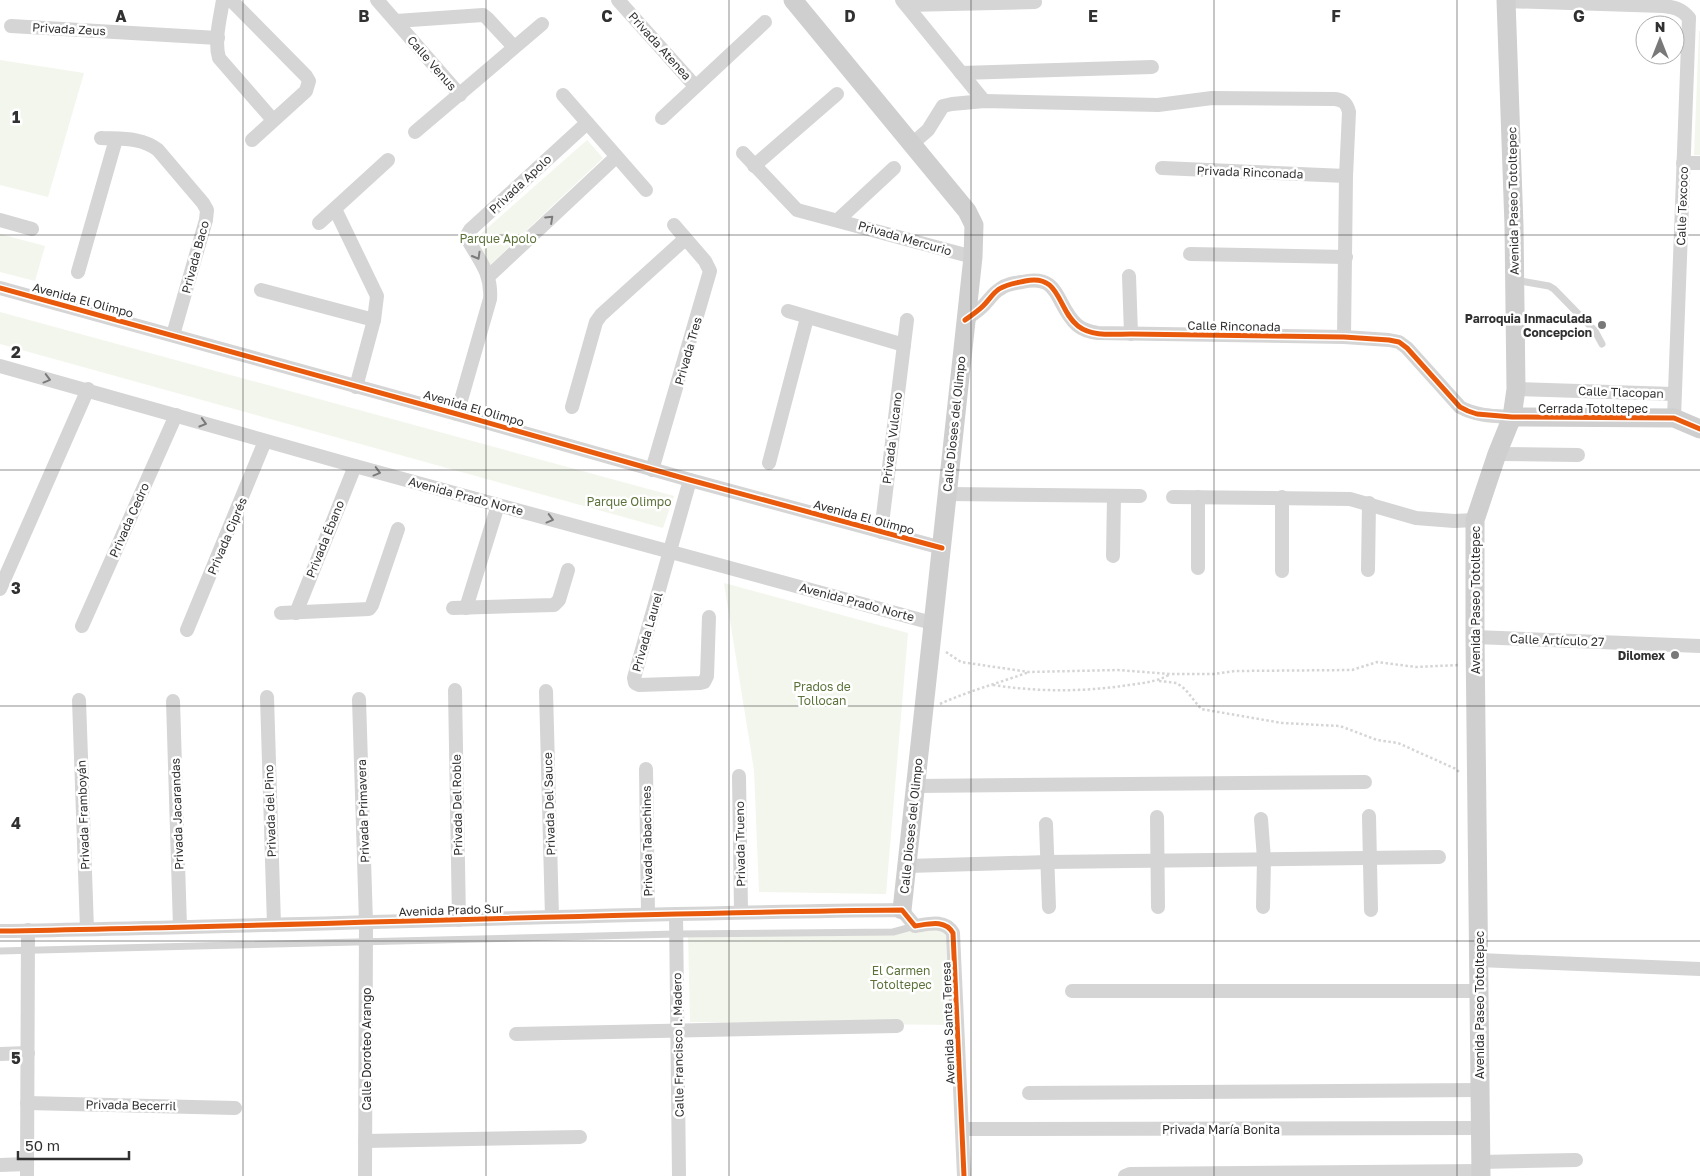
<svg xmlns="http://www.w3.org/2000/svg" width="1700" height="1176" viewBox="0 0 1700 1176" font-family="'Golos Text',sans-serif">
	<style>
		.green { fill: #f3f6ed }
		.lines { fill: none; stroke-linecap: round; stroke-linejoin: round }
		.path { stroke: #d5d5d5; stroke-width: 2.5; stroke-dasharray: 2.5 2.5; stroke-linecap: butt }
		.lane { stroke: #d5d5d5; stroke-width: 7 }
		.street { stroke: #d5d5d5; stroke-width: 14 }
		.secondary { stroke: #cfcfcf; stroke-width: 19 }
		.cycleway-casing { stroke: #fff; stroke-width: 8 }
		.cycleway { stroke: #e8590c; stroke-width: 5 }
		.oneway { stroke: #7b7b7b }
		.grid { fill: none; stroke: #313131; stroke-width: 1; stroke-opacity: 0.55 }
		.poi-dot { fill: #797979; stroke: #fff; stroke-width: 2 }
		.labels { text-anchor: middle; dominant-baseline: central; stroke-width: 5; stroke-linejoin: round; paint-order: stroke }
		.street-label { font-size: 12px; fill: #313131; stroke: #fff }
		.park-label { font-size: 12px; fill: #5c723a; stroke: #fff }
		.poi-label { font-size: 12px; font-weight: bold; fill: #313131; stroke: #fff; text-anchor: end }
		.grid-label { font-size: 16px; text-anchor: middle; font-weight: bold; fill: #313131; stroke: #fff; stroke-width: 5; stroke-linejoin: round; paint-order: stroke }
	</style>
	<rect width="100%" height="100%" fill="#fff"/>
	<g class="green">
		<polygon points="1699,31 1700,31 1700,155 1694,155"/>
		<polygon points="0,60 84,73 48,197 0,185"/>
		<polygon points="587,140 603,158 490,265 476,238"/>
		<polygon points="0,234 45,246 35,281 0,272"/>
		<polygon points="0,312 674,496 663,528 0,344"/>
		<polygon points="724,583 908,633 886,894 759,892 754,770"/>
		<polygon points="950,927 950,1025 690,1022 688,934"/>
	</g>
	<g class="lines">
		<g class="path">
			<polyline points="946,652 961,662 1029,672 1118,670 1170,674 1214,674 1235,671 1352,670 1377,662 1416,667 1459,665"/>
			<polyline points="1159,681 1177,683 1185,689 1201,709 1282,723 1340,726 1377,740 1398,743 1456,769 1460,773"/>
			<path d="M993 685C1038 692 1084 692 1129 685 1143 683 1156 682 1169 675"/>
			<path d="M940 704C968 691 999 683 1029 672"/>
		</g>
		<g class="lane">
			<polyline points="1515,280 1549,286 1554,289 1595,331 1602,344"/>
			<polyline points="0,951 676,934 893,932 915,926"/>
		</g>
		<g class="street">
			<path d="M223 0C220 19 214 40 219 58L273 120"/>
			<polyline points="231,0 306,76 309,81 306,91 252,140"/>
			<polyline points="377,0 460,95"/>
			<polyline points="618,0 695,86"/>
			<polyline points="902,0 984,101"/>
			<path d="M1506 1 1663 6C1674 7 1682 9 1689 18"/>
			<polyline points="906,5 1035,2"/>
			<polyline points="396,21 483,15 487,18 514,47"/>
			<polyline points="11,26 218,38"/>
			<polyline points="961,73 1152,67"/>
			<polyline points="563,95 646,190"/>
			<polyline points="662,118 765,22"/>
			<polyline points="415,132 542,24"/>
			<path d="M101 138C121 139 142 137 158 150L203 203 207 210 206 220 173 335"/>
			<path d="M912 144 928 130 943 106 952 104 984 101 1158 105 1212 98 1335 99C1344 100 1347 104 1349 112L1346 176"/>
			<polyline points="743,153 797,210 973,257"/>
			<polyline points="1683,163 1700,163"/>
			<polyline points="754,166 837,94"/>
			<polyline points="1162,168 1346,176 1344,337"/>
			<polyline points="335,209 377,296 374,320 356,387"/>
			<polyline points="0,220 32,229"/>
			<polyline points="838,220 894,168"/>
			<polyline points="319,223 388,160"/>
			<polyline points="1190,254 1346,257"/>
			<polyline points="78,272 116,139"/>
			<polyline points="489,276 616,157"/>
			<polyline points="1129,276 1131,334"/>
			<polyline points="0,288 457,414 690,480 942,548"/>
			<polyline points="261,290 374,320"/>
			<polyline points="788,311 904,345"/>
			<path d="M965 320C972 315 978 311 984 305 989 300 993 293 1000 289 1006 284 1014 283 1022 282 1061 273 1055 305 1077 325 1083 330 1090 332 1098 333L1344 337 1389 340 1399 342 1407 348 1460 407C1476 416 1494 416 1512 417"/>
			<polyline points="0,366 355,466 932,623"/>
			<polyline points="1516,389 1674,394"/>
			<polyline points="572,407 596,322 601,315 685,239"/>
			<path d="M457 414 490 299C492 274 480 261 468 240L467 235 470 230 587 123"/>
			<polyline points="1674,418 1689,18"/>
			<polyline points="1497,454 1578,455"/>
			<polyline points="769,463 807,318"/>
			<polyline points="652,470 710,271 705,261 674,225"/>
			<polyline points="690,480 634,678 635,683 639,685 700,683 704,682 707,676 709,617"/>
			<polyline points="947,494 1140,496"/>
			<polyline points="1173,497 1350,499 1416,518 1454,521 1475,520"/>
			<polyline points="1198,497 1198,568"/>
			<polyline points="881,532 907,320"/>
			<polyline points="1113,556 1114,496"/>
			<polyline points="1368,570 1369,503"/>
			<polyline points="1282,571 1282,497"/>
			<polyline points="0,589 88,389"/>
			<polyline points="453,608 554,605 559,600 568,570"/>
			<polyline points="466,608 498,505"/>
			<polyline points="281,613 369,609 372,605 398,529"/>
			<polyline points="296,613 355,466"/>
			<polyline points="82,626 176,415"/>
			<polyline points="187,630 265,441"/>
			<polyline points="1475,637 1700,646"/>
			<polyline points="455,690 459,920"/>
			<polyline points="546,691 552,917"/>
			<polyline points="267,697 274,925"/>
			<polyline points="359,699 366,923 365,1176"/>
			<polyline points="79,700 87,929"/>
			<polyline points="173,701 180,927"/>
			<polyline points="646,769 648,914"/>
			<polyline points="739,776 741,911"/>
			<polyline points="916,786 1365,782"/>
			<polyline points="1369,816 1371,910"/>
			<polyline points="1157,817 1158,907"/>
			<polyline points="1261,819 1264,859 1263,907"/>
			<polyline points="1046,824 1049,907"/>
			<polyline points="908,866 1048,862 1439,857"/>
			<polyline points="676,914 679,1176"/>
			<path d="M0 931C301 926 601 913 902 910L915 926C929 924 945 919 953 933L964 1176"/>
			<polyline points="1479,960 1700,969"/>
			<polyline points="1072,991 1479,991"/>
			<polyline points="516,1034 897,1026"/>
			<polyline points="0,1054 28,1053"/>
			<polyline points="1029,1093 1480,1090"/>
			<polyline points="27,1103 235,1108"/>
			<polyline points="962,1129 1480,1128"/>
			<polyline points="365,1141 580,1137"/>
			<polyline points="1481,1162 1576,1160"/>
			<polyline points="0,1165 27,1164"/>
			<polyline points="27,1176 28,930"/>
			<polyline points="1125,1176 1130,1174 1481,1171"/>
		</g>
		<g class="secondary">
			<polyline points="793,0 967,211 974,225 973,257 902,910"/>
			<polyline points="1512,417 1674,418 1700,429"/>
			<polyline points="1481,1176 1475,637 1475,520 1497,454 1512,417 1516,389 1514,226 1506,0"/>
		</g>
		<defs>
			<g id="cycleway">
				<polyline points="0,288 457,414 690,480 942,548"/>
				<path d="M965 320C972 315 978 311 983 306 989 300 993 293 999 289 1007 284 1016 283 1025 281 1061 273 1057 310 1078 326 1092 337 1114 334 1131 334L1344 337 1389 340 1399 342 1407 348 1460 407 1468 411 1477 414 1512 417 1674 418 1700 429"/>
				<path d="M0 931C301 926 601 913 902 910L915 926C929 924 945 919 953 933L964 1176"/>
			</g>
		</defs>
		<use href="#cycleway" class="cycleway-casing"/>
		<use href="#cycleway" class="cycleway"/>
	</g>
	<defs><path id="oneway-chevron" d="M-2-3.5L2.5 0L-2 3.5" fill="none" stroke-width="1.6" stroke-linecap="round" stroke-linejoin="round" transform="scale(1.25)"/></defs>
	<g class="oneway">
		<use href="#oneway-chevron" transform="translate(550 219) rotate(-43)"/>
		<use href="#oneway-chevron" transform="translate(477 256) rotate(60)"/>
		<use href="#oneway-chevron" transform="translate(47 379) rotate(15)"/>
		<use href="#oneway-chevron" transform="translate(203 423) rotate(16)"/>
		<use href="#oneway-chevron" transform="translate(377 472) rotate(15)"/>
		<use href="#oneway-chevron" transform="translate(550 519) rotate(15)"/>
	</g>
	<path class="grid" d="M243 0V1176M486 0V1176M729 0V1176M971 0V1176M1214 0V1176M1457 0V1176M0 235H1700M0 470H1700M0 706H1700M0 941H1700"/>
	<g class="poi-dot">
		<circle cx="1602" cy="325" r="5"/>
		<circle cx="1675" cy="655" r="5"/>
	</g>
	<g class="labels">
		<g class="street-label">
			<text transform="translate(69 29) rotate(3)">Privada Zeus</text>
			<text transform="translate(660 46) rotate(48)">Privada Atenea</text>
			<text transform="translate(432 63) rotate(49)">Calle Venus</text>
			<text transform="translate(1250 172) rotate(2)">Privada Rinconada</text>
			<text transform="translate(520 184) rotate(-43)">Privada Apolo</text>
			<text transform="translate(1513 201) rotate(-91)">Avenida Paseo Totoltepec</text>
			<text transform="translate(1682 206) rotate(-88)">Calle Texcoco</text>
			<text transform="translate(905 238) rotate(16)">Privada Mercurio</text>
			<text transform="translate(195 257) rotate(-75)">Privada Baco</text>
			<text transform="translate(83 300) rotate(15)">Avenida El Olimpo</text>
			<text transform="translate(1234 326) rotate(1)">Calle Rinconada</text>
			<text transform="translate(688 351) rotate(-74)">Privada Tres</text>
			<text transform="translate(1621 392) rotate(2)">Calle Tlacopan</text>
			<text transform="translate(474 408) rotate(16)">Avenida El Olimpo</text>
			<text x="1593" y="408">Cerrada Totoltepec</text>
			<text transform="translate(954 424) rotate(-84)">Calle Dioses del Olimpo</text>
			<text transform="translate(892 438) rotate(-83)">Privada Vulcano</text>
			<text transform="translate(466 496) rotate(15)">Avenida Prado Norte</text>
			<text transform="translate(864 517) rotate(15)">Avenida El Olimpo</text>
			<text transform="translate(129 520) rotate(-66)">Privada Cedro</text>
			<text transform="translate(227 536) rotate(-67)">Privada Ciprés</text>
			<text transform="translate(325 539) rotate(-68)">Privada Ébano</text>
			<text transform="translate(1475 600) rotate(-90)">Avenida Paseo Totoltepec</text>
			<text transform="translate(857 602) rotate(15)">Avenida Prado Norte</text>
			<text transform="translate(647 632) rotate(-74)">Privada Laurel</text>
			<text transform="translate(1557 640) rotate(2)">Calle Artículo 27</text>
			<text transform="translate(549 804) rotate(-92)">Privada Del Sauce</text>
			<text transform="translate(457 805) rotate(-91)">Privada Del Roble</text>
			<text transform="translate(270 811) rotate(-92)">Privada del Pino</text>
			<text transform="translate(363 811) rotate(-92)">Privada Primavera</text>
			<text transform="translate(177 814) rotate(-92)">Privada Jacarandas</text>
			<text transform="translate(83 815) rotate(-92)">Privada Framboyán</text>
			<text transform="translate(911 826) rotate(-84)">Calle Dioses del Olimpo</text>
			<text transform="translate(647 841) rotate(-91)">Privada Tabachines</text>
			<text transform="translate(740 844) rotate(-91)">Privada Trueno</text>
			<text transform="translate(451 910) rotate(-2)">Avenida Prado Sur</text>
			<text transform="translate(1479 1005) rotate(-90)">Avenida Paseo Totoltepec</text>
			<text transform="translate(948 1023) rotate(-92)">Avenida Santa Teresa</text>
			<text transform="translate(678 1045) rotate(-91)">Calle Francisco I. Madero</text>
			<text transform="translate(366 1049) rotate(-90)">Calle Doroteo Arango</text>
			<text transform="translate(131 1105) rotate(1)">Privada Becerril</text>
			<text x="1221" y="1129">Privada María Bonita</text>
		</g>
		<g class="park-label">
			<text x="498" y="238">Parque Apolo</text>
			<text x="629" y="501">Parque Olimpo</text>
			<text x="822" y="686">Prados de<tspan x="822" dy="14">Tollocan</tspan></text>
			<text x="901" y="970">El Carmen<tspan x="901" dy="14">Totoltepec</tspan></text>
		</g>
		<g class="poi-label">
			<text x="1592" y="318">Parroquia Inmaculada<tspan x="1592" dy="14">Concepcion</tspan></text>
			<text x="1665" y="655">Dilomex</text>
		</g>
	</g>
	<g class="grid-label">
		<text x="121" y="22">A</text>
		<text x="364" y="22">B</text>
		<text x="607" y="22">C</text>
		<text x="850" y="22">D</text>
		<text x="1093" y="22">E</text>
		<text x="1336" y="22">F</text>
		<text x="1579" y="22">G</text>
		<text x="16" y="123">1</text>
		<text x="16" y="358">2</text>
		<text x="16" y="594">3</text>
		<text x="16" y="829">4</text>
		<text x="16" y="1064">5</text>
	</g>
	<g transform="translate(1660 40)"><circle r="24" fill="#ffffff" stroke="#adadad"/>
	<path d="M0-4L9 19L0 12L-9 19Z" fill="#797979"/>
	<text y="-8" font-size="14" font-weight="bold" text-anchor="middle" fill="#313131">N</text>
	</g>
	<path d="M18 1151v8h111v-8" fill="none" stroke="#313131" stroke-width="2.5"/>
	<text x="25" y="1151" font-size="15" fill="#313131" stroke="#ffffff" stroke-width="4" paint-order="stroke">50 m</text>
</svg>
